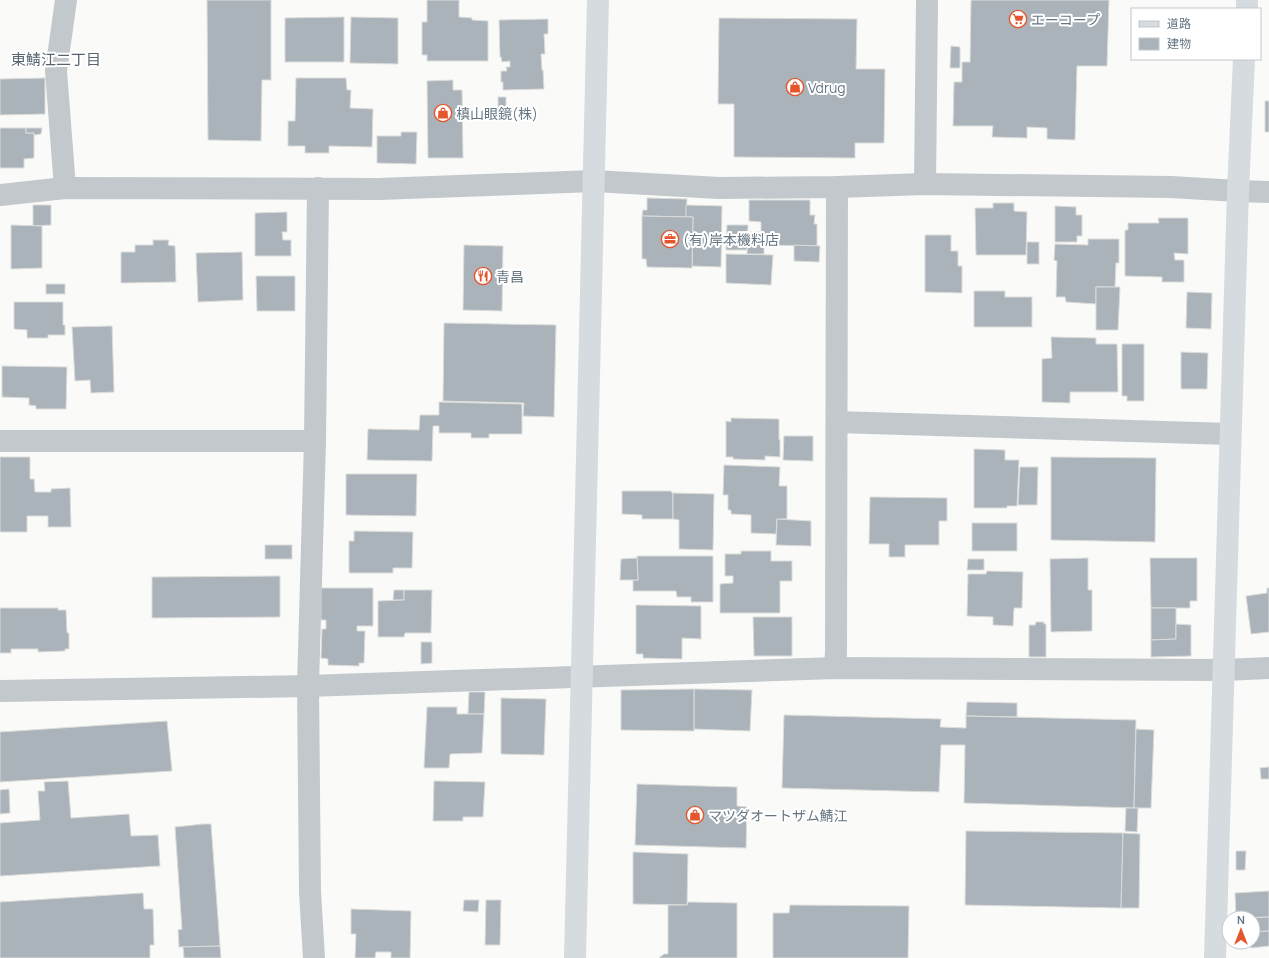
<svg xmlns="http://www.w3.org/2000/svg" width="1269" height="958" viewBox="0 0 1269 958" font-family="Manrope,'Noto Sans JP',sans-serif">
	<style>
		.building { fill: #aab3b9; stroke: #dcdcda }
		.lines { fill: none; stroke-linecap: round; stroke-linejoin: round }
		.street { stroke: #c3c8cc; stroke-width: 22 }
		.secondary { stroke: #d6dbdf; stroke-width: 22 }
		.labels { text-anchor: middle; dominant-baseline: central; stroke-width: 4; stroke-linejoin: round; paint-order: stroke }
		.poi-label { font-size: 14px; fill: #657683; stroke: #fff; text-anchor: start }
		.neighbourhood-label { font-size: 15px; fill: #57646e; stroke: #fff }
	</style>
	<rect width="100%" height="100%" fill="#fafaf8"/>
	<g class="building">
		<polygon points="207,0 271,0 271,80 262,80 261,141 208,140"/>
		<polygon points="427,0 459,0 459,17 472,18 472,20 488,21 488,61 427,61 427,55 422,55 422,22 427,22"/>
		<polygon points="971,0 1109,0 1107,66 1077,66 1075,140 1047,139 1047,128 1027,127 1027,138 992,137 993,126 953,126 954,82 962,82 962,62 970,62"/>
		<polygon points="344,17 344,62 285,62 285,18"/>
		<polygon points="351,17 398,18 398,64 350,63"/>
		<polygon points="719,18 857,19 856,69 885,69 884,143 855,143 855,158 734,157 734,104 718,104"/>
		<polygon points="548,19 548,34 544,34 545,54 541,54 542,70 543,70 544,89 503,90 503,82 501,82 501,71 507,71 506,67 510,67 510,61 502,62 501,57 500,57 499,20"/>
		<polygon points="951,46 960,47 960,68 950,68"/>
		<polygon points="45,78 45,114 0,115 0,79"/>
		<polygon points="296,78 346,78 347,90 351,90 350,108 373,109 372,147 329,146 329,153 305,153 305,146 288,146 288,121 295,121"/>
		<polygon points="453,80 453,90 462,90 463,158 428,158 427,81"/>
		<rect x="498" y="97" width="8" height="11"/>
		<rect x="1265" y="101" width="4" height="31"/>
		<polygon points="0,128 26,128 26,133 34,133 34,158 24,159 24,168 0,168"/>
		<polygon points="26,128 42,128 41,134 34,135 34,133 26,133"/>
		<polygon points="401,132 417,132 416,164 377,163 377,136 401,136"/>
		<polygon points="647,198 687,199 686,217 642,216 643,210 647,210"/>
		<polygon points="749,200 810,200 810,215 815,215 814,224 817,224 817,246 764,245 764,254 747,254 748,232 761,232 761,222 749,221"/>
		<polygon points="993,203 1014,203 1014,211 1027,212 1026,255 976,255 975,208 993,208"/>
		<polygon points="33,205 51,205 51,225 33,226"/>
		<polygon points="686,205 722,206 721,267 692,266 693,217 686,217"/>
		<polygon points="1055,206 1076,207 1076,215 1082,215 1082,236 1077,236 1077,242 1055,242"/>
		<polygon points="287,212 287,232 282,232 283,240 291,240 291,256 255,256 255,213"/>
		<polygon points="642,216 693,217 692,268 647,267 646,259 642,259"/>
		<polygon points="1158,218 1188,218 1188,254 1174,253 1175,260 1184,260 1184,282 1162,282 1162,277 1125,276 1125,230 1128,230 1128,223 1159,223"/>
		<polygon points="11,225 42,226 42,268 11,269"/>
		<polygon points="727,225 748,225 747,250 726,250"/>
		<polygon points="925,235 951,235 951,251 958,251 958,266 962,266 962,293 925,292"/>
		<polygon points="1088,239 1119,239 1119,263 1116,263 1115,287 1096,287 1096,304 1066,302 1065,297 1056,297 1057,261 1054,260 1055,244 1088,245"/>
		<polygon points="153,240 169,240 168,245 175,246 176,282 121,283 121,252 135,252 135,245 153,245"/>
		<rect x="1027" y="242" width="12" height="22"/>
		<polygon points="464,245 503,246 502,311 463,310"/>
		<polygon points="794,245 820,246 819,262 794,261"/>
		<polygon points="242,252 243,300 198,302 196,253"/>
		<polygon points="726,254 773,255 771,285 726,283"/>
		<polygon points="256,276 295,276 295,311 257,311"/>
		<rect x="46" y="284" width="19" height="10"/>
		<polygon points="1096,287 1120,287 1118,330 1096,330"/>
		<polygon points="974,291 1005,291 1005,297 1032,297 1032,327 974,327"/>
		<polygon points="1187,292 1212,293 1211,329 1186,328"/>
		<polygon points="14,302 63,302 63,325 65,325 65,335 48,335 48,338 27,338 27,330 14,329"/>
		<polygon points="444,323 556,325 554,417 523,416 524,403 443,401"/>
		<polygon points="112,326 114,392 91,393 90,380 75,381 72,327"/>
		<polygon points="1051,337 1096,338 1096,344 1117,344 1118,392 1070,392 1070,403 1042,402 1042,359 1052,358"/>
		<polygon points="1122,344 1144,344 1144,401 1127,401 1127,396 1122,396"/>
		<polygon points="1181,352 1208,353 1207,389 1181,389"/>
		<polygon points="2,366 67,367 66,409 36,409 36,406 29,405 29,398 2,397"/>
		<polygon points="439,402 522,404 522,434 489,434 489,438 471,438 471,433 439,433 439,426 433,426 432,461 367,460 368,429 419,430 420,415 439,415"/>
		<polygon points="731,418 779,419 779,440 780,439 780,457 765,456 765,460 733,459 733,457 726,457 726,421 731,422"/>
		<polygon points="784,436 813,436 813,461 783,460"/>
		<polygon points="974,449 1005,450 1005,460 1019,460 1017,506 1007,506 1007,508 974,508"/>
		<polygon points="0,457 30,457 30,479 34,479 35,492 51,492 51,489 70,488 71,527 48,527 48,516 27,516 27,532 0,532"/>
		<polygon points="1051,457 1156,458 1155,542 1051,540"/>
		<polygon points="724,465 780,467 779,486 787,486 787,519 777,519 776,534 751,533 751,515 731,514 731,510 728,510 728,495 723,495"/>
		<polygon points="1020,467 1038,467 1037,505 1018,505"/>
		<polygon points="346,474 417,474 416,516 346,515"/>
		<polygon points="622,491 671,491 672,493 673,493 673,519 642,519 642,515 622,514"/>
		<polygon points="673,493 714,494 713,550 679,549 679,520 673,519"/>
		<polygon points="870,497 947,498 947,521 939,521 939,545 905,545 905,557 889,557 889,544 869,544"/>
		<polygon points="777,519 811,521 811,546 776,545"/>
		<rect x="972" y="523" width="45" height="28"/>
		<polygon points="354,531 413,532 412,568 393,568 393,573 349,573 349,541 354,541"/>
		<rect x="265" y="545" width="27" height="14"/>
		<polygon points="741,551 771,551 771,561 792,561 792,581 780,581 780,613 720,613 720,584 733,583 733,576 725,576 725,554 741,554"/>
		<polygon points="637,556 713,556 713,602 691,602 691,597 677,597 676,591 633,591 633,580 638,580"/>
		<polygon points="637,558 638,580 620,580 621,559"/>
		<polygon points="1088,558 1088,590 1092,590 1092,631 1051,632 1050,559"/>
		<polygon points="1150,558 1197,558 1197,601 1190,601 1190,608 1151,608"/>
		<polygon points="968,559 984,559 984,570 967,570"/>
		<polygon points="987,571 1023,572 1022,608 1014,608 1013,626 993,625 993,617 967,616 968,574 986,574"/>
		<polygon points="280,576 280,617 152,618 152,577"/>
		<polygon points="321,588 373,588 373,626 357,626 357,631 365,631 364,663 359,663 359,666 328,665 328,659 321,658 322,629 326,629 326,620 321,620"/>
		<polygon points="1267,588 1269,588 1269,632 1251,634 1246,596 1267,593"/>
		<polygon points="394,590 404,590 404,600 393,600"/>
		<polygon points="404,590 432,590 431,633 405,633 404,637 378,637 378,601 404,600"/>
		<polygon points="636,605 701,606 701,639 682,638 682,659 643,658 643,654 636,654"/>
		<polygon points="0,608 58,608 58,610 66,610 67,633 69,633 69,649 65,649 65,651 38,652 38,649 11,649 11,653 0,653"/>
		<polygon points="1151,608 1176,608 1176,639 1151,640"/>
		<polygon points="753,617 792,617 792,656 754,656"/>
		<polygon points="1036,622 1044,622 1044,624 1046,624 1046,657 1029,657 1029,625 1035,625"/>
		<polygon points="1176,624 1191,625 1191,656 1151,657 1151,640 1176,639"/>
		<polygon points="421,642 432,642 432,663 421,664"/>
		<polygon points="694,689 752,690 750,731 694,729"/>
		<polygon points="694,689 694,731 621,730 621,690"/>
		<polygon points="469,692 485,692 484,714 468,714"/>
		<polygon points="501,698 546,699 544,755 501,754"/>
		<polygon points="967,702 1017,703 1017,717 966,716"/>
		<polygon points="427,707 457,707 457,714 484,714 482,753 450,754 449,768 424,768"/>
		<polygon points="784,715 941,719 940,727 966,728 966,716 1136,720 1134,808 964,803 965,745 941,745 939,792 782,788"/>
		<polygon points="167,721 172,771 0,782 0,732"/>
		<polygon points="1136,729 1154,730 1151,808 1134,808"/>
		<polygon points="1269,767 1269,779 1261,779 1260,768"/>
		<polygon points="68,781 71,818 129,814 131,836 158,835 160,866 0,876 0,823 40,820 38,791 45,791 44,782"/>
		<polygon points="434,781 485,782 483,817 463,817 463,821 433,821"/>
		<polygon points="637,784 737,787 737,806 747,807 746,848 635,845"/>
		<polygon points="9,789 10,813 0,814 0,790"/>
		<polygon points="1126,808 1138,808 1137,832 1125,831"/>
		<polygon points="203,824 211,824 220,946 179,947 178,930 182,929 175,827"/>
		<polygon points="966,831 1123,833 1121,908 965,905"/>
		<polygon points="1123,833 1140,834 1139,908 1121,908"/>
		<polygon points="1236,851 1246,851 1245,870 1236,870"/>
		<polygon points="633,852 688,854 687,905 633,904"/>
		<polygon points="1269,891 1269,917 1236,918 1235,893"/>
		<polygon points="143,893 144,909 153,909 154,945 150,945 150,958 0,958 0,902"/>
		<polygon points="464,900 479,900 478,912 463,911"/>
		<polygon points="486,900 501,900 500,945 485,945"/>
		<polygon points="688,902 737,903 737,958 659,958 664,954 668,954 668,905 687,905"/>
		<polygon points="790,905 909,906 908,958 773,958 773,913 789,913"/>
		<polygon points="351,909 411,911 410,958 391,958 391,952 376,952 375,958 355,958 356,934 351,934"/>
		<polygon points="1269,917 1269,931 1253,932 1253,918 1250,918"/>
		<polygon points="1269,931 1269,946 1251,948 1250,942 1253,942 1253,932"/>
		<polygon points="220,946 221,958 184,958 183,947"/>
	</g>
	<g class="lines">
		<g class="street">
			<polyline points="925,184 927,0"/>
			<polyline points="65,188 56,71 66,0"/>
			<polyline points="0,195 65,188 379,189 594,181 719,188 837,187 925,184 1171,187 1238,191 1269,192"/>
			<polyline points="837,422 1230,434"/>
			<polyline points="0,441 315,441"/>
			<polyline points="835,668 836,652 837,187"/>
			<polyline points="0,691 308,686 835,668 1224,670 1269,668"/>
			<polyline points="314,958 310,892 308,686 315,441 318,188"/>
		</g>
		<g class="secondary">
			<polyline points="1247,9 1247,0"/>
			<polyline points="575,958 598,0"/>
			<polyline points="1215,958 1238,191 1244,59"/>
		</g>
	</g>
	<defs>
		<symbol id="supermarket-ring" viewBox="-11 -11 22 22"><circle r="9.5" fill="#fff" stroke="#e4572e" stroke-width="1.5"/><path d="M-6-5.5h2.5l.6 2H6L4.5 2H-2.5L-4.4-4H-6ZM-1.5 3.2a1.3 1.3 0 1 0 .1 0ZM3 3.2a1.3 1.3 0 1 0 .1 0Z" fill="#e4572e"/></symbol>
		<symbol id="shop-ring" viewBox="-11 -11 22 22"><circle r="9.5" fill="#fff" stroke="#e4572e" stroke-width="1.5"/><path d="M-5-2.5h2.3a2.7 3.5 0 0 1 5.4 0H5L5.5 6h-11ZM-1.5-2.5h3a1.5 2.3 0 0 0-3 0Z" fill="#e4572e"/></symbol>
		<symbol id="office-ring" viewBox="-11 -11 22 22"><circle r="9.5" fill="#fff" stroke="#e4572e" stroke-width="1.5"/><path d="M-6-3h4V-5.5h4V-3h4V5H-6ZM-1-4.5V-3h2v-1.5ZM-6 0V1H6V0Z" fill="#e4572e"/></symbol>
		<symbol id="restaurant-ring" viewBox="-11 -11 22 22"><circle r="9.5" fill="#fff" stroke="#e4572e" stroke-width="1.5"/><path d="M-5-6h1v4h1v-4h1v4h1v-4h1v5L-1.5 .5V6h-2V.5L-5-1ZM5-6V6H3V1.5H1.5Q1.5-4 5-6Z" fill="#e4572e"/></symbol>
	</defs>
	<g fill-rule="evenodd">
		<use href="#supermarket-ring" x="1008" y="9" width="20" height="20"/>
		<use href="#shop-ring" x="785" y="77" width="20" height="20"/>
		<use href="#shop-ring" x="433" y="103" width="20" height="20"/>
		<use href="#office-ring" x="660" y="229" width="20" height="20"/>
		<use href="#restaurant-ring" x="473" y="266" width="20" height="20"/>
		<use href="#shop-ring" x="685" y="805" width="20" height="20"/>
	</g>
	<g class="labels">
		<g class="poi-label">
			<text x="1031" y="19">エーコープ</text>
			<text x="808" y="87">Vdrug</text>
			<text x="456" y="113">槙山眼鏡(株)</text>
			<text x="683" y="239">(有)岸本機料店</text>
			<text x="496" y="276">青昌</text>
			<text x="708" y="815">マツダオートザム鯖江</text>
		</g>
		<g class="neighbourhood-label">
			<text x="56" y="59">東鯖江二丁目</text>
		</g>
	</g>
	<rect x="1131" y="8" width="130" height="52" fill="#ffffff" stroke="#c1c8cd"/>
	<rect x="1139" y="21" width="20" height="6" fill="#d6dbdf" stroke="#c1c8cd"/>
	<text x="1167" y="28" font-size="12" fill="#657683">道路</text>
	<rect x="1139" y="38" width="20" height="12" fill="#aab3b9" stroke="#c1c8cd"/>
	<text x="1167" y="48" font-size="12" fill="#657683">建物</text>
	<g transform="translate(1241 930)"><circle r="19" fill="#ffffff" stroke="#c1c8cd"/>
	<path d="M0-3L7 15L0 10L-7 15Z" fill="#e4572e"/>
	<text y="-6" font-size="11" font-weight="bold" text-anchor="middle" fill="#657683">N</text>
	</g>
</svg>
